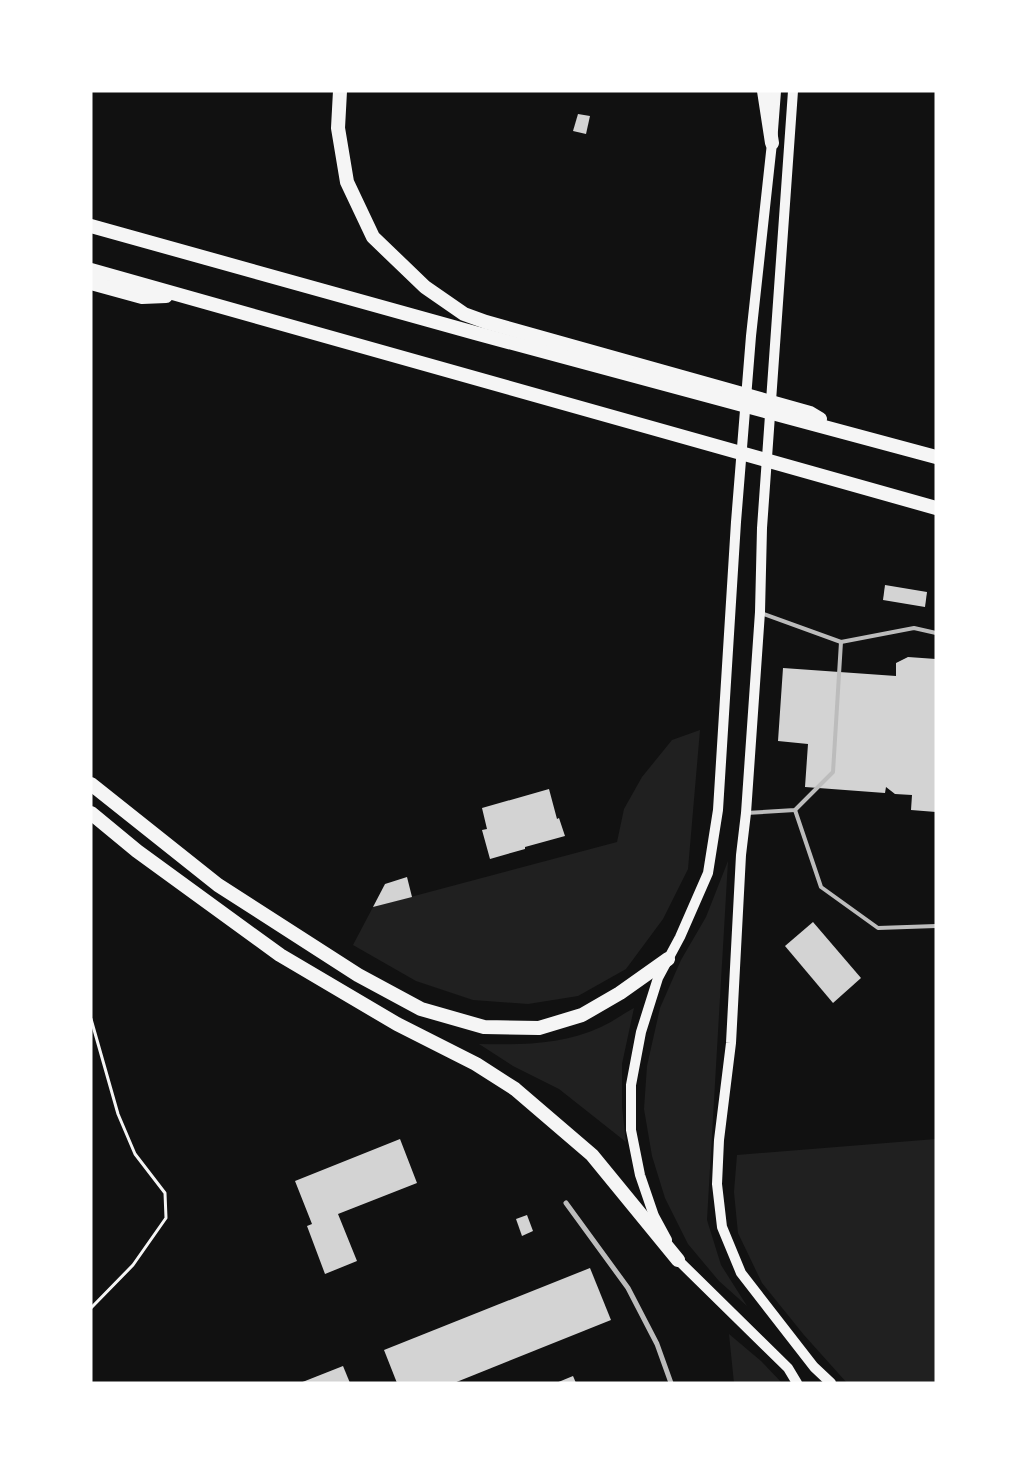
<svg xmlns="http://www.w3.org/2000/svg" width="1027" height="1474" viewBox="0 0 1027 1474" font-family="Figtree,sans-serif">
	<style>
		.green { fill: #202020 }
		.building { fill: #d3d3d3 }
		.lines { fill: none; stroke-linecap: round; stroke-linejoin: round }
		.path { stroke: #f5f5f5; stroke-width: 3 }
		.service { stroke: #bcbcbc; stroke-width: 4 }
		.minor { stroke: #bcbcbc; stroke-width: 5 }
		.secondary { stroke: #f5f5f5; stroke-width: 10 }
		.trunk { stroke: #f5f5f5; stroke-width: 14 }
	</style>
	<rect width="100%" height="100%" fill="#111"/>
	<g class="green">
		<polygon points="700,730 688,869 663,919 626,969 578,996 528,1004 473,1000 416,981 353,945 373,907 617,842 624,809 642,777 672,740"/>
		<polygon points="728,861 707,1220 721,1265 747,1306 719,1281 688,1244 665,1198 652,1156 644,1109 647,1066 660,1008 681,960 706,917"/>
		<path d="M634 1008 622 1064V1107L626 1142 559 1089 513 1066 479 1044C520 1045 562 1045 601 1027 612 1022 623 1014 634 1008Z"/>
		<polygon points="936,1139 936,1383 847,1383 804,1335 762,1283 738,1233 734,1192 737,1155"/>
		<polygon points="729,1334 761,1361 782,1383 734,1383"/>
	</g>
	<g class="building">
		<polygon points="578,114 590,116 586,134 573,131"/>
		<polygon points="885,585 927,592 925,607 883,600"/>
		<polygon points="908,657 936,659 936,812 911,810 912,795 895,794 886,787 885,793 805,787 808,744 778,741 783,668 896,676 896,663"/>
		<polygon points="549,789 557,819 559,818 565,836 525,847 525,849 490,859 482,830 487,829 482,808"/>
		<polygon points="407,877 412,897 373,907 385,884"/>
		<polygon points="813,922 861,978 833,1003 785,946"/>
		<polygon points="400,1139 417,1183 338,1214 357,1261 325,1274 307,1226 312,1224 295,1181"/>
		<polygon points="527,1215 533,1231 522,1236 516,1219"/>
		<polygon points="590,1268 611,1320 454,1383 397,1383 384,1350"/>
		<polygon points="343,1366 350,1383 300,1383"/>
		<polygon points="573,1376 576,1383 556,1383"/>
	</g>
	<g class="lines">
		<polyline class="path" points="91,1019 118,1114 135,1154 165,1193 166,1218 133,1265 91,1308"/>
		<g class="service">
			<polyline points="841,642 914,628 936,633"/>
			<polyline points="795,810 821,887 878,928 936,926"/>
			<polyline points="746,813 795,810 833,772 841,642 761,613"/>
		</g>
		<polyline class="minor" points="566,1203 628,1288 657,1344 671,1383"/>
		<g class="secondary">
			<polyline points="793,91 762,528 760,612 746,813 741,855 731,1043 719,1140 717,1184 722,1227 741,1273 814,1367 831,1383"/>
			<polyline points="667,1240 654,1216 640,1175 631,1130 631,1085 641,1032 658,978 680,937 708,873 718,810 736,522 751,336 772,143 776,91"/>
			<polyline points="675,1255 678,1260 788,1368 797,1383"/>
		</g>
		<g class="trunk">
			<polyline points="340,91 338,128 347,182 373,237 425,287 464,314 486,322 810,413 820,419"/>
			<polyline points="764,91 772,143"/>
			<polyline points="91,226 475,333 936,457"/>
			<polyline points="91,270 936,508"/>
			<polyline points="91,283 142,297 166,296"/>
			<polyline points="91,784 218,885 358,975 421,1009 484,1027 539,1028 582,1015 620,993 668,959"/>
			<polyline points="91,813 137,851 280,955 397,1024 476,1064 515,1089 592,1155 678,1260"/>
		</g>
	</g>
	<rect width="1027" height="1474" fill="none" stroke="#ffffff" stroke-width="185"/>
</svg>
